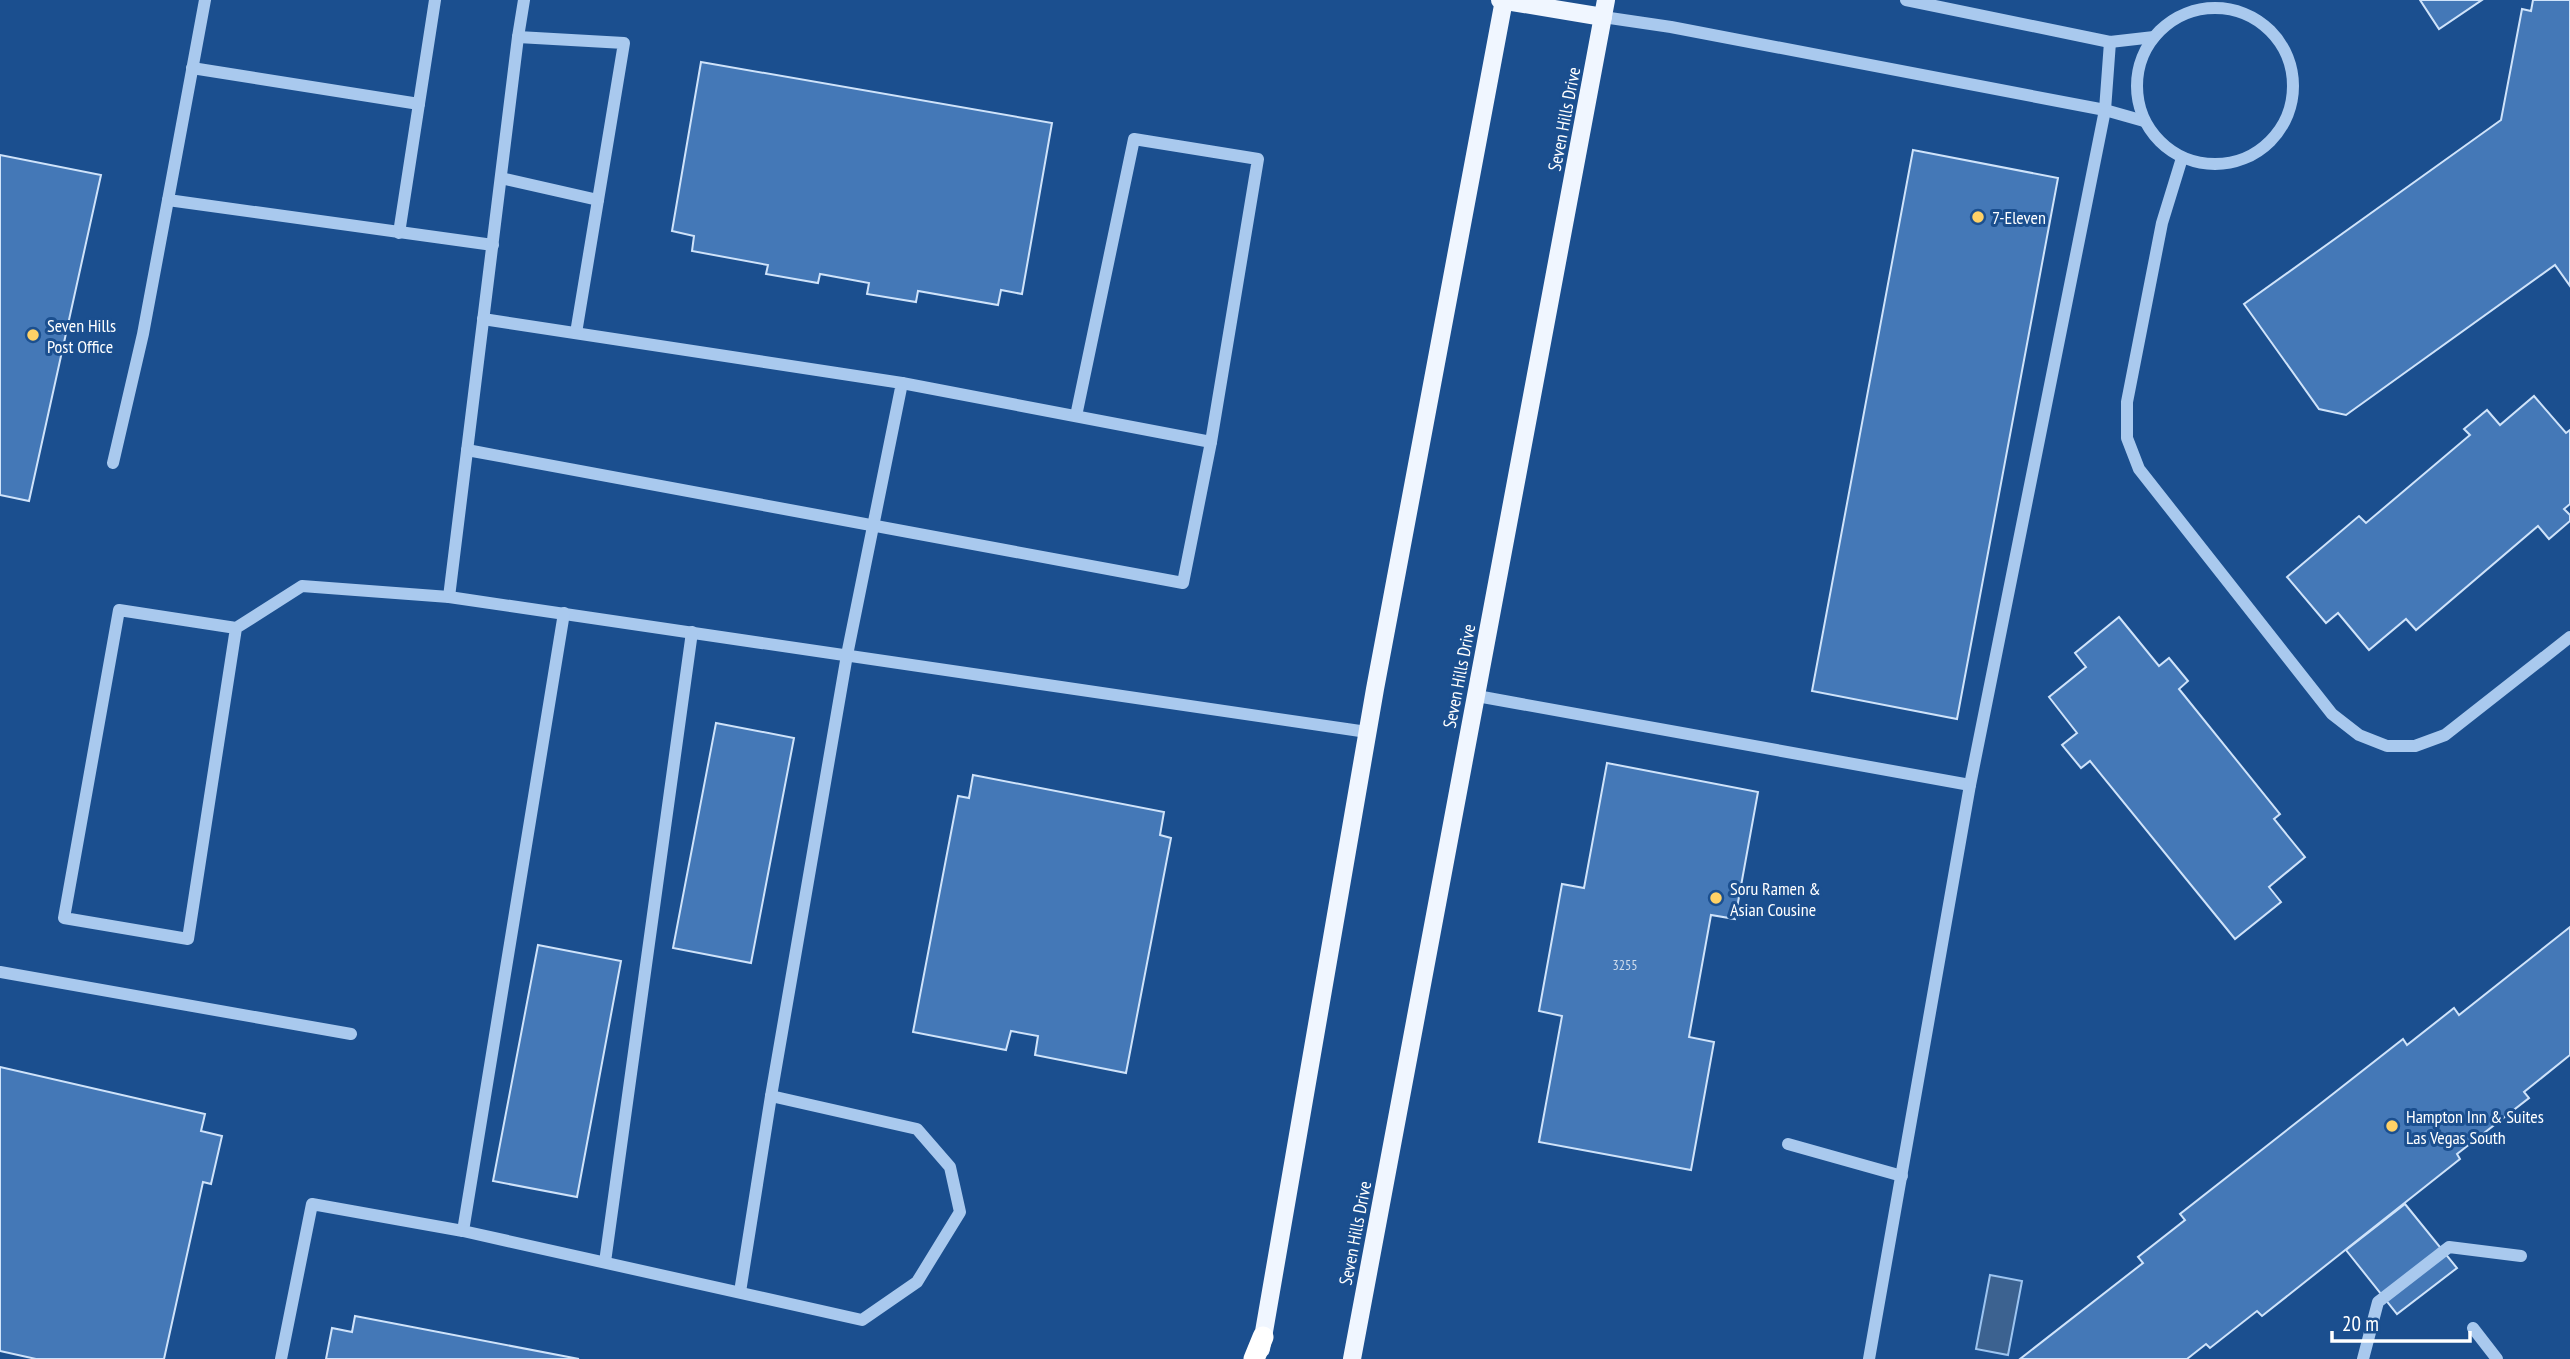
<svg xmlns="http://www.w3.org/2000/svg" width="2570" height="1359" viewBox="0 0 2570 1359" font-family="'PT Sans Narrow',sans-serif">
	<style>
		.water { fill: #3c6290; stroke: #9cc4f0; stroke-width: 2 }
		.building { fill: #4478b7; stroke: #cfe3fa; stroke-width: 2 }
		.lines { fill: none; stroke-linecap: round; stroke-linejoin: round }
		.minor { stroke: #a9c9ee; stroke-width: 12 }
		.major { stroke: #f0f6ff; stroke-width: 18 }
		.highway { stroke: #fff; stroke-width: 21 }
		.poi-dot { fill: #ffd166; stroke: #1b4f8f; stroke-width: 2.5 }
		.labels { text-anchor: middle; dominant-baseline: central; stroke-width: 6; stroke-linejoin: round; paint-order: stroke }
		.number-label { font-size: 14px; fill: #d0dded }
		.street-label { font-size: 18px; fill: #fff; stroke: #1b4f8f }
		.poi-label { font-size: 18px; fill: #fff; stroke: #1b4f8f; text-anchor: start }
	</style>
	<rect width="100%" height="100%" fill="#1b4f8f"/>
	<polygon class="water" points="1990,1275 2022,1281 2008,1355 1976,1349"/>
	<g class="building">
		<polygon points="2420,0 2482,0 2439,29"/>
		<polygon points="2533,0 2570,0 2570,286 2555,265 2346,415 2319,409 2244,304 2501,120 2522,9 2531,11"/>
		<polygon points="701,62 1052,123 1022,294 1001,290 998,305 918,291 916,302 867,294 869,283 820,274 818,283 766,274 768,265 692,251 694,236 672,231"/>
		<polygon points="1913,150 2058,178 1957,719 1812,691"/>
		<polygon points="0,155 101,175 29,501 0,495"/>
		<polygon points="2534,396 2566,433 2570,430 2570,504 2564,509 2570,515 2570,521 2549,539 2538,526 2416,630 2406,619 2369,650 2338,613 2326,623 2287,577 2359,516 2366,523 2470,435 2464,429 2487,410 2500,425"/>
		<polygon points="2119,617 2159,666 2169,658 2188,681 2179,689 2280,814 2274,819 2305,857 2269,887 2281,902 2235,939 2090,761 2081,768 2062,745 2077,733 2049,697 2086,667 2075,653"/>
		<polygon points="716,723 794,738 751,963 673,948"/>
		<polygon points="1607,763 1758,792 1735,919 1711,915 1689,1037 1714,1042 1691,1170 1539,1142 1562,1016 1539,1011 1562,884 1584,888"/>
		<polygon points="973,775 1164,812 1160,835 1171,838 1126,1073 1035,1055 1038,1036 1011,1031 1006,1050 913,1032 958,796 969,798"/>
		<polygon points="2570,927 2570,1055 2524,1092 2529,1098 2457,1154 2460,1159 2262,1316 2257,1311 2210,1348 2206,1344 2187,1359 2020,1359 2143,1263 2138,1257 2185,1220 2180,1214 2403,1039 2407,1045 2454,1008 2459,1015"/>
		<polygon points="538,945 621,961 577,1197 493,1181"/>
		<polygon points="0,1067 205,1114 201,1131 222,1136 211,1184 203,1182 164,1359 36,1359 0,1351"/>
		<polygon points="2405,1204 2457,1268 2397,1314 2346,1250"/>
		<polygon points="355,1316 579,1359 326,1359 332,1328 352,1332"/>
	</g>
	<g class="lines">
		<g class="minor">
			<polyline points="205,0 168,200 493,245"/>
			<polyline points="1906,0 2110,42 2154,37"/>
			<circle cx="2215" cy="86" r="78"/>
			<polyline points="1603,17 1671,27 2105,110 2144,121"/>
			<polyline points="518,37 624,43 576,333"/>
			<polyline points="192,68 419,104"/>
			<polyline points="2182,158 2162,223 2127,402 2127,438 2139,469 2332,714 2359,735 2387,746 2415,746 2445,735 2570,637"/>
			<polyline points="501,178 598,200"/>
			<polyline points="399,233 435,0"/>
			<polyline points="483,319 902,383 847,655 771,1096 740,1292"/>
			<polyline points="1076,416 1134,139 1258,159 1211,442"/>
			<polyline points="467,450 1183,583 1211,442 902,383"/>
			<polyline points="113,463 143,334 168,200"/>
			<polyline points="449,597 518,37 524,0"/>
			<polyline points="236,628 188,939 64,918 119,610 236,628 302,586 449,597 1367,732"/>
			<polyline points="1477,696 1970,785"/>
			<polyline points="0,972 351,1034"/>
			<polyline points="1788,1144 1902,1176"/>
			<polyline points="463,1231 564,613"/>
			<polyline points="605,1262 692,632"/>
			<polyline points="2473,1328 2497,1359"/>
			<polyline points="281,1359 312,1204 463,1231 862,1320 917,1282 960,1212 950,1167 917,1129 771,1096"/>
			<polyline points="1869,1359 1970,785 2105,110 2110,42"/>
			<polyline points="2363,1359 2378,1302 2449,1247 2521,1256"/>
		</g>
		<g class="major">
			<polyline points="1500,0 1603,17"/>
			<polyline points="1261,1349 1375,689 1504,0"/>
			<polyline points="1352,1359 1606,0"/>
		</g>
		<polyline class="highway" points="1254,1359 1263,1337"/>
	</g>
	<g class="poi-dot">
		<circle cx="1978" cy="217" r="7"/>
		<circle cx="33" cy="335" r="7"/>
		<circle cx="1716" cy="898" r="7"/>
		<circle cx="2392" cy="1126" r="7"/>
	</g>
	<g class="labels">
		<g class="number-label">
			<text x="1625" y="965">3255</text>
		</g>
		<g class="street-label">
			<text transform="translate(1564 119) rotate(-79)">Seven Hills Drive</text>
			<text transform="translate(1459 676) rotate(-79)">Seven Hills Drive</text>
			<text transform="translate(1355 1233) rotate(-79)">Seven Hills Drive</text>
		</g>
		<g class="poi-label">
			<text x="1992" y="217">7-Eleven</text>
			<text x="47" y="325">Seven Hills<tspan x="47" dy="21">Post Office</tspan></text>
			<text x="1730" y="888">Soru Ramen &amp;<tspan x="1730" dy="21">Asian Cousine</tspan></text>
			<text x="2406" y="1116">Hampton Inn &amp; Suites<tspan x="2406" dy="21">Las Vegas South</tspan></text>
		</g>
	</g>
	<path d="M2332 1331v10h138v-10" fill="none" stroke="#ffffff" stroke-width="3.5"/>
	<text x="2342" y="1331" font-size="21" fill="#ffffff" stroke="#1b4f8f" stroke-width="5" paint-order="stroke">20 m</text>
</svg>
